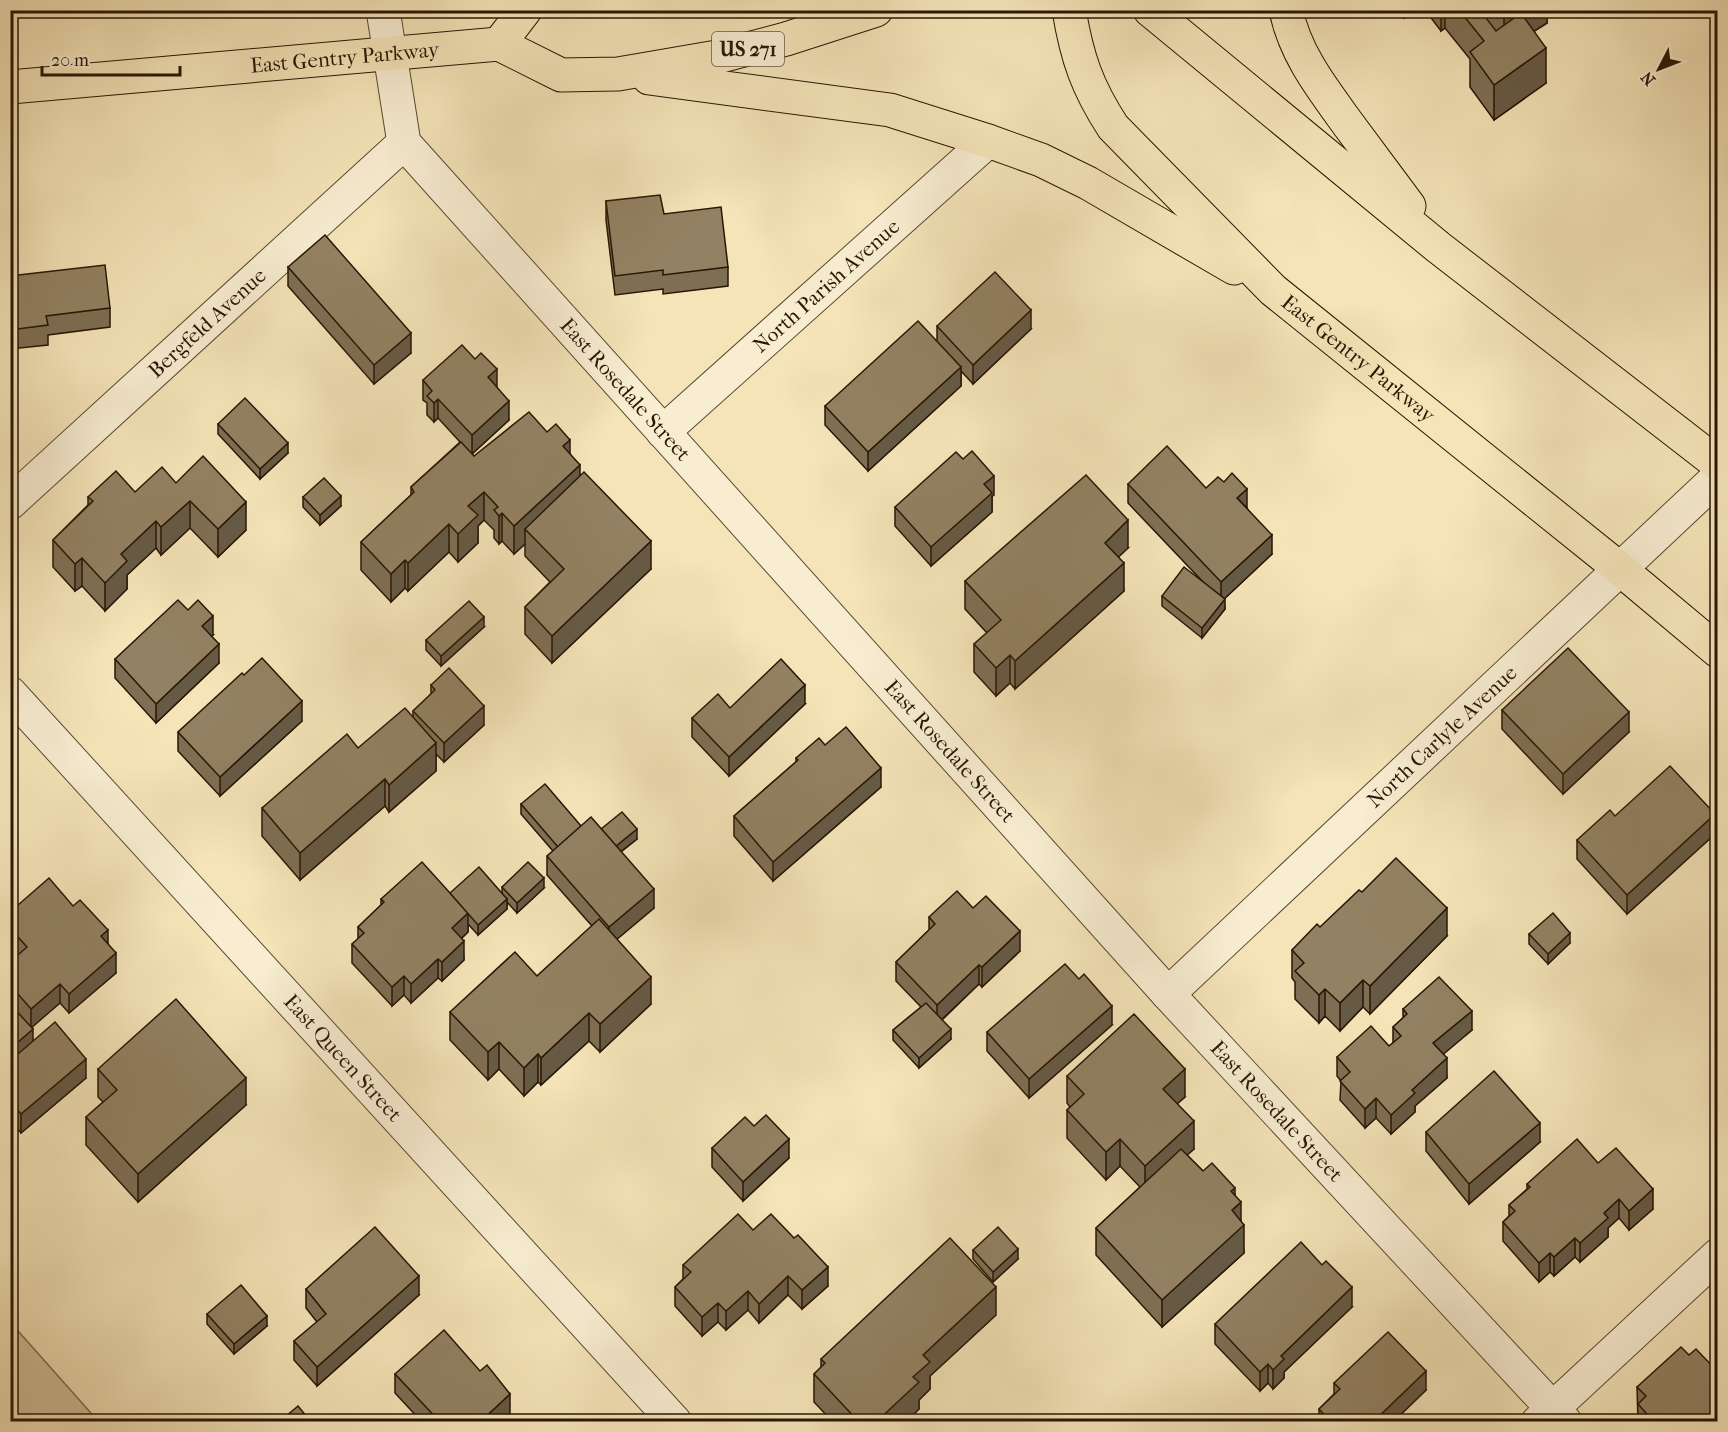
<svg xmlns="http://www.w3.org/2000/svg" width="1728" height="1432" viewBox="0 0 1728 1432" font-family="'IM FELL French Canon',serif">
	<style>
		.green { fill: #d1c199; stroke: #7c6c4e; stroke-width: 1.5 }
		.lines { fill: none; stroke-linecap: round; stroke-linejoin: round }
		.street-casing { stroke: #5b4a31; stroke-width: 35 }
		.primary-casing { stroke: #281604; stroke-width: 35 }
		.street { stroke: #f8edd1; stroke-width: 33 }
		.primary { stroke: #f4e4b8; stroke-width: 33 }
		.wall { fill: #7e6f54; stroke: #281604; stroke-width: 1.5 }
		.shaded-wall { fill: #665a45; stroke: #281604; stroke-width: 1.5 }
		.building { fill: #928162; stroke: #281604; stroke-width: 1.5 }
		.labels { text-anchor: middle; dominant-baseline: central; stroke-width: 5; stroke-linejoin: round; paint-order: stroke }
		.shield { fill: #f8edd1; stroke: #665642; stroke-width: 1.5 }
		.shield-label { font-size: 20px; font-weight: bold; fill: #281604 }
		.street-label { font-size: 21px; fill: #281604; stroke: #f8edd1 }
	</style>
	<rect width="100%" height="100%" fill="#f4e4b8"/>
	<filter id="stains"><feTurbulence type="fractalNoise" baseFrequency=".00333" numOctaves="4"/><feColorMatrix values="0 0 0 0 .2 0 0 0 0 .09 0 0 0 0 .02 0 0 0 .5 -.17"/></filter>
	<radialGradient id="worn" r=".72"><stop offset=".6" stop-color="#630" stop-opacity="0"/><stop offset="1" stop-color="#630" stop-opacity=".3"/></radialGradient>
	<polygon class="green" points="11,1323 98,1421 11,1421"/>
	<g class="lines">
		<defs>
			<g id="street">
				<path id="s1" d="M383 10 404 143 1168 994 1565 1422"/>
				<path id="s2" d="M663 432 988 141"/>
				<path id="s3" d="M10 503 404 143"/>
				<path id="s4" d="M10 693 675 1422"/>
				<path id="s5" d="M1168 994 1718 477"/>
				<polyline points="1538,1422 1718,1255"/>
			</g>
			<g id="primary">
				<path id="s6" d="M1069 10C1077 58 1087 87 1113 127L1273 290 1620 569 1718 651"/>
				<polyline points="1150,10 1438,247 1718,464"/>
				<path d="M1286 10C1295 54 1322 88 1348 124 1368 151 1389 179 1409 206"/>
				<polyline points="499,44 525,10"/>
				<polyline points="649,78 890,110 988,141 1041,160 1088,183 1234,268"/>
				<path id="s7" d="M10 87 499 44 561 75 618 74 717 57 786 39 876 10"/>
			</g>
		</defs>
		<use href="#street" class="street-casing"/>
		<use href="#primary" class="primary-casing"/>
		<use href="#street" class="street"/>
		<use href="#primary" class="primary"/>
	</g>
	<g class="wall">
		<polygon points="1398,10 1416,10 1404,18"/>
		<polygon points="1425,10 1550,10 1547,13 1547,23 1534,31 1546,83 1494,120 1470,87 1470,59 1445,28 1441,31"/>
		<polygon points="1718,120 1718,155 1714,151 1714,123"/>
		<polygon points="606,201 664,214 728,267 728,286 663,294 663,289 615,295 606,220"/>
		<polygon points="288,267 411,353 374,384 288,286"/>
		<polygon points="10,276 110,308 110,327 48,335 48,345 10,349"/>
		<polygon points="937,326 1031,329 973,384 961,371 961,386 868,471 825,425 825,406 937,341"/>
		<polygon points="423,380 497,387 509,420 472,454 474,456 547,432 570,454 580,475 651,569 552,663 525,634 525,607 550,582 525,556 525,544 514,554 502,541 499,544 494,538 494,530 484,520 478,526 478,543 458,562 449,552 408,591 405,588 391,602 361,570 361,542 411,495 411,487 460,442 438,418 434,422 427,415 427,403 423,400"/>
		<polygon points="218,424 288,453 260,479 218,434"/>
		<polygon points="176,483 246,530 218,557 190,528 161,555 156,548 127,575 127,589 105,611 82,586 75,591 53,567 53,540 88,505 88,497 135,492"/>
		<polygon points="1128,484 1206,488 1247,508 1272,554 1224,599 1225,609 1202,638 1162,606 1162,596 1203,582 1128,503"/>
		<polygon points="994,495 992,496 992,512 931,566 895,526 895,507"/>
		<polygon points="303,497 341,506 320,525 303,507"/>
		<polygon points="1128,548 1118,557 1124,591 1015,689 1010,683 996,696 974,672 974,644 987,633 965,609 965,581"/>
		<polygon points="484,627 441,666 426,650 426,640"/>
		<polygon points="213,635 212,636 219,663 156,723 115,678 115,659"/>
		<polygon points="244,675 302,721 220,796 178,751 178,732"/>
		<polygon points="431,685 484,725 444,762 436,754 436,771 389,812 385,806 300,880 262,836 262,808 358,748 413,717 413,711 431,694"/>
		<polygon points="805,704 729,776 692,737 692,718"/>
		<polygon points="1502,710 1629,732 1563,794 1502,729"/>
		<polygon points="825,745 881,787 773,881 734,836 734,816 796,762 796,758"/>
		<polygon points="521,804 581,826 601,829 637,839 621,852 654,908 617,939 651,1004 600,1052 589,1041 541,1085 538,1082 524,1096 499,1069 488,1080 450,1040 450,1012 537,976 592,926 547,875 547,856 553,851 521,814"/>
		<polygon points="1715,834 1627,914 1577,859 1577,840"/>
		<polygon points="502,887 544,888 517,913 507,902 507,909 478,935 468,924 468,932 462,938 464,960 442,981 438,978 411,1003 404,995 392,1006 352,963 352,944 358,939 358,927 381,905 381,899 450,893 502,893"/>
		<polygon points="73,906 108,943 116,973 69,1013 60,1003 31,1027 33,1042 86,1078 21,1133 10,1120 10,962 18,956 10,947 10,912"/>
		<polygon points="973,908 1020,951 982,987 979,984 942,1020 951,1039 919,1068 893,1040 893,1030 921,1007 896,981 896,962 929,930 929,917"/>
		<polygon points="1320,927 1447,936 1370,1014 1363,1007 1340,1031 1325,1016 1319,1023 1295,999 1295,982 1292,978 1292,950"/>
		<polygon points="1529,934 1570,943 1548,964 1529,944"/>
		<polygon points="1403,1009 1472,1030 1443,1054 1447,1078 1415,1106 1415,1112 1391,1134 1376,1118 1365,1128 1340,1100 1341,1081 1337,1076 1337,1057 1389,1046 1393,1043 1393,1027 1403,1018"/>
		<polygon points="1112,1025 1029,1098 987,1051 987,1032"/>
		<polygon points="98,1069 246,1105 138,1202 86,1145 86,1117 103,1102 98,1097"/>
		<polygon points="1067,1076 1185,1097 1177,1104 1194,1149 1187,1155 1203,1171 1235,1195 1241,1222 1244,1253 1162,1327 1096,1255 1096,1228 1140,1187 1120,1166 1106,1180 1067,1138 1067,1110 1070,1107 1067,1103"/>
		<polygon points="754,1126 789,1158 743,1201 712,1167 712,1148"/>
		<polygon points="1426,1132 1540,1142 1469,1204 1426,1151"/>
		<polygon points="1598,1163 1653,1209 1629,1230 1619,1218 1608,1228 1608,1237 1580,1262 1575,1257 1554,1276 1550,1272 1539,1282 1503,1241 1503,1222 1509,1216 1509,1205 1527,1189 1527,1184"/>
		<polygon points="753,1230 828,1286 802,1309 788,1295 759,1323 748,1310 726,1330 718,1322 702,1336 675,1306 675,1287 683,1279 683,1265"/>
		<polygon points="973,1250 1018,1259 993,1282 973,1259"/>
		<polygon points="306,1289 419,1295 317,1386 294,1360 294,1341 317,1322 306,1308"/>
		<polygon points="1352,1307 1284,1372 1284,1378 1273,1389 1268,1383 1260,1391 1215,1344 1215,1324"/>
		<polygon points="207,1314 267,1326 234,1354 207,1324"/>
		<polygon points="996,1315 930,1376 930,1389 919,1400 919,1409 906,1422 833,1422 814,1402 814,1374 821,1368 821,1359"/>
		<polygon points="1689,1355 1718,1422 1638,1422 1637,1387"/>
		<polygon points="395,1374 510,1414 501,1422 422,1422 395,1393"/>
		<polygon points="1334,1383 1426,1390 1393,1422 1319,1422 1319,1409 1334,1394"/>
	</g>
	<g class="shaded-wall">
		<polygon points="1404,10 1416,10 1404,18"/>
		<polygon points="1441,10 1445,10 1445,28 1441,31"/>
		<polygon points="1512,10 1550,10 1547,13 1547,23 1504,51 1504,16"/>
		<polygon points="1546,48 1546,83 1494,120 1494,85"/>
		<polygon points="1031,310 1031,329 973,384 973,365"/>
		<polygon points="411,333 411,353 374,384 374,365"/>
		<polygon points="961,367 961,386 868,471 868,452"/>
		<polygon points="497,369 497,388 488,377"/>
		<polygon points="438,399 438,418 434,422 434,403"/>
		<polygon points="509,401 509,420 472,454 472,435"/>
		<polygon points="570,440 570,468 563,446"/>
		<polygon points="288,443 288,453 260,479 260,469"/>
		<polygon points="580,465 580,493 525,529 525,544 514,554 514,526"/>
		<polygon points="994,476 994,495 992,496 992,512 931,566 931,547 984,484"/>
		<polygon points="1247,489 1247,508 1237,498"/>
		<polygon points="484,492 484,520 478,526 478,543 458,562 458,534 468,506"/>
		<polygon points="341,496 341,506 320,525 320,515"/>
		<polygon points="190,501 190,528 161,555 161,527"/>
		<polygon points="246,502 246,530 218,557 218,529"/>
		<polygon points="502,513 502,541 499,544 499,516"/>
		<polygon points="1128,520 1128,548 1105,570 1105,543"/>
		<polygon points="156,521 156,548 127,575 127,589 105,611 105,583 121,554"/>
		<polygon points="449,524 449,552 408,591 408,563"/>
		<polygon points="1272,535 1272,554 1221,602 1221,582"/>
		<polygon points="651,541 651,569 552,663 552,636"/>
		<polygon points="82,558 82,586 75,591 75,564"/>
		<polygon points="405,560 405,588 391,602 391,574"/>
		<polygon points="1124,563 1124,591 1015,689 1015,661"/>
		<polygon points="1225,599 1225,609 1202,638 1202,628"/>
		<polygon points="213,616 213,635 202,645 202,626"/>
		<polygon points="484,617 484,627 441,666 441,656"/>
		<polygon points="219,644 219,663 156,723 156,704"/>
		<polygon points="1010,655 1010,683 996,696 996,668"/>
		<polygon points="805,685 805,704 729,776 729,757"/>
		<polygon points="302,701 302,721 220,796 220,777"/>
		<polygon points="484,706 484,725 444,762 444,743"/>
		<polygon points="1629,712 1629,732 1563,794 1563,774"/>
		<polygon points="436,743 436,771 389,812 389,785"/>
		<polygon points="881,768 881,787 773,881 773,862"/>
		<polygon points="385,779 385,806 300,880 300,853"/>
		<polygon points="1715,814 1715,834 1627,914 1627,895"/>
		<polygon points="637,829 637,839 615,856 615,847"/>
		<polygon points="544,878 544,888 517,913 517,903"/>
		<polygon points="654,889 654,908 609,946 609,927"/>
		<polygon points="507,899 507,909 478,935 478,925"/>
		<polygon points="1447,908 1447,936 1370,1014 1370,986"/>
		<polygon points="468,913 468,932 452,947 452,928"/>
		<polygon points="108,930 108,949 101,936"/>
		<polygon points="1020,931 1020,951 982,987 982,967"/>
		<polygon points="1570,933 1570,943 1548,964 1548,954"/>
		<polygon points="464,941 464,960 442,981 442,962"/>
		<polygon points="116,953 116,973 69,1013 69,994"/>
		<polygon points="438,959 438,978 411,1003 411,984"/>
		<polygon points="979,965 979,984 937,1024 937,1005"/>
		<polygon points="404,976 404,995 392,1006 392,987"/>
		<polygon points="651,977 651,1004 600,1052 600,1024"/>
		<polygon points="1363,980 1363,1007 1340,1031 1340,1003"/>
		<polygon points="60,984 60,1003 31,1028 31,1009"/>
		<polygon points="1325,989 1325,1016 1319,1023 1319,995"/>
		<polygon points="1112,1006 1112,1025 1029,1098 1029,1079"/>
		<polygon points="1472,1011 1472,1030 1433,1063 1433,1043"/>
		<polygon points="589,1013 589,1041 541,1085 541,1058"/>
		<polygon points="33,1029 33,1048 10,1068 10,1049"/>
		<polygon points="951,1029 951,1039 919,1068 919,1058"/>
		<polygon points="499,1042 499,1069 488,1080 488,1052"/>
		<polygon points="538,1054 538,1082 524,1096 524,1068"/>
		<polygon points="1447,1058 1447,1078 1415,1106 1415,1112 1391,1134 1391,1115 1412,1090"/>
		<polygon points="86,1059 86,1078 21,1133 21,1114"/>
		<polygon points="1185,1069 1185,1097 1163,1116 1163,1089"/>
		<polygon points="246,1078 246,1105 138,1202 138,1174"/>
		<polygon points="1376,1098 1376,1118 1365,1128 1365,1109"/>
		<polygon points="1194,1121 1194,1149 1145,1193 1145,1166"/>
		<polygon points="1540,1123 1540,1142 1469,1204 1469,1184"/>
		<polygon points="789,1139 789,1158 743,1201 743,1182"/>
		<polygon points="1120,1139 1120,1166 1106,1180 1106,1152"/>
		<polygon points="1235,1188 1235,1208 1241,1202 1241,1227 1244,1225 1244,1253 1162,1327 1162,1300 1231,1191"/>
		<polygon points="1653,1189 1653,1209 1629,1230 1629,1211"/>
		<polygon points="1619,1199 1619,1218 1608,1228 1608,1237 1580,1262 1580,1243 1604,1213"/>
		<polygon points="1575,1238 1575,1257 1554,1276 1554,1257"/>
		<polygon points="1018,1249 1018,1259 993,1282 993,1272"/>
		<polygon points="1550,1253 1550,1272 1539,1282 1539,1263"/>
		<polygon points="828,1267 828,1286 802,1309 802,1290"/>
		<polygon points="419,1276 419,1295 317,1386 317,1367"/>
		<polygon points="788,1276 788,1295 759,1323 759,1304"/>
		<polygon points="996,1287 996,1315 930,1376 930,1389 919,1400 919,1409 906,1422 876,1422 913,1377 923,1355"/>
		<polygon points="1352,1287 1352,1307 1284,1372 1284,1378 1273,1389 1273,1370 1281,1356"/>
		<polygon points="748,1291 748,1310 726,1330 726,1311"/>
		<polygon points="718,1303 718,1322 702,1336 702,1317"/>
		<polygon points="267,1316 267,1326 234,1354 234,1344"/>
		<polygon points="1268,1364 1268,1383 1260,1391 1260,1372"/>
		<polygon points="1426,1371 1426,1390 1393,1422 1373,1422"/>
		<polygon points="510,1394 510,1414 501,1422 480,1422"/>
		<polygon points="1718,1415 1718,1422 1711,1422"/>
	</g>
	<g class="building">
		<polygon points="1459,10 1480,10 1496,31 1521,13 1546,48 1494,85 1470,52 1484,41"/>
		<polygon points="1499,10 1512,10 1504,16"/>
		<polygon points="1718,120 1718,127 1714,123"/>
		<polygon points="660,195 664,214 721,207 728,267 663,275 663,270 615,276 606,201"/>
		<polygon points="325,235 411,333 374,365 288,267"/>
		<polygon points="105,265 110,308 46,316 48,325 10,330 10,276"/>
		<polygon points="995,272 1031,310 973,365 937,326"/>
		<polygon points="918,321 961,367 868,452 825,406"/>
		<polygon points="462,345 475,359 481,353 497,369 488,377 509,401 472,435 438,399 434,403 427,396 432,391 423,380"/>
		<polygon points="245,398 288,443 260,469 218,424"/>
		<polygon points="529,412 547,432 556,424 570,440 563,446 580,465 514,526 502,513 499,516 494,510 498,507 484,492 468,506 478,515 458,534 449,524 408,563 405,560 391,574 361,542 414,492 411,487 461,442 474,456"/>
		<polygon points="1167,446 1206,488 1218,477 1224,482 1232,473 1247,489 1237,498 1272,535 1221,582 1128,484"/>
		<polygon points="972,451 994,476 984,484 992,493 931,547 895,507 956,452 963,459"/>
		<polygon points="203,456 246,502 218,529 190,501 161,527 156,521 121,554 127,561 105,583 82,558 75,564 53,540 93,501 88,497 116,471 135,492 162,467 176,483"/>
		<polygon points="584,472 651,541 552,636 525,607 564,569 525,529"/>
		<polygon points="1086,475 1128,520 1105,543 1124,563 1015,661 1010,655 996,668 974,644 1001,620 965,581"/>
		<polygon points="324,478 341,496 320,515 303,497"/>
		<polygon points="1184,567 1225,599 1202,628 1162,596"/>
		<polygon points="178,600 188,610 198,600 213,616 202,626 219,644 156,704 115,659"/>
		<polygon points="469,601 484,617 441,656 426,640"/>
		<polygon points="1568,648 1629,712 1563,774 1502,710"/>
		<polygon points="262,658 302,701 220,777 178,732 242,673 244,675"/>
		<polygon points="781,659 805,685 729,757 692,718 718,694 730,708"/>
		<polygon points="449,668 484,706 444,743 413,711 435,690 431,685"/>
		<polygon points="405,708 436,743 389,785 385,779 300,853 262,808 347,734 358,748"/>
		<polygon points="846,727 881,768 773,862 734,816 798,760 796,758 819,738 825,745"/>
		<polygon points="1670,766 1715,814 1627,895 1577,840 1610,810 1615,816"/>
		<polygon points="545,784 581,826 558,847 521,804"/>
		<polygon points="622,812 637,829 616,846 601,829"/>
		<polygon points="591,817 654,889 609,927 547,856"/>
		<polygon points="1396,858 1447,908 1370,986 1363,980 1340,1003 1325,989 1319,995 1295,971 1304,963 1292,950 1317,924 1320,927 1359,890 1362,892"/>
		<polygon points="422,862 468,913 452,928 464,941 442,962 438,959 411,984 404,976 392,987 352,944 364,933 358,927 384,902 381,899"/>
		<polygon points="528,862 544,878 517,903 502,887"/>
		<polygon points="479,867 507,899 478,925 450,893"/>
		<polygon points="49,878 73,906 80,900 108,930 101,936 116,953 69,994 60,984 31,1009 10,985 10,962 27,947 10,928 10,912"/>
		<polygon points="957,891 973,908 986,896 1020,931 982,967 979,965 937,1005 896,962 935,924 929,917"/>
		<polygon points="1553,913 1570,933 1548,954 1529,934"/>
		<polygon points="599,919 651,977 600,1024 589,1013 541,1058 538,1054 524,1068 499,1042 488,1052 450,1012 515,952 537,976"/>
		<polygon points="1065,964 1079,979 1084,974 1112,1006 1029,1079 987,1032"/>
		<polygon points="1439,977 1472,1011 1433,1043 1447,1058 1412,1090 1415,1093 1391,1115 1376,1098 1365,1109 1340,1081 1350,1072 1337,1057 1371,1026 1389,1046 1401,1036 1393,1027 1407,1014 1403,1009"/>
		<polygon points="176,999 246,1078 138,1174 86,1117 117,1090 98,1069"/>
		<polygon points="926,1003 951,1029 919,1058 893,1030"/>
		<polygon points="10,1004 33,1029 10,1049"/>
		<polygon points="1134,1014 1185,1069 1163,1089 1194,1121 1145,1166 1120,1139 1106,1152 1067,1110 1084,1094 1067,1076"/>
		<polygon points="55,1022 86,1059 21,1114 10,1101 10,1061"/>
		<polygon points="1494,1071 1540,1123 1469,1184 1426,1132"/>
		<polygon points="766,1115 789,1139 743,1182 712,1148 745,1117 754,1126"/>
		<polygon points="1577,1139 1598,1163 1616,1148 1653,1189 1629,1211 1619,1199 1604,1213 1608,1218 1580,1243 1575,1238 1554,1257 1550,1253 1539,1263 1503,1222 1515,1211 1509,1205 1530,1187 1527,1184"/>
		<polygon points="1181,1149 1203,1171 1212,1163 1235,1188 1231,1191 1241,1202 1232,1210 1244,1225 1162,1300 1096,1228"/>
		<polygon points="738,1214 753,1230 771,1214 794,1238 798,1235 828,1267 802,1290 788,1276 759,1304 748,1291 726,1311 718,1303 702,1317 675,1287 691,1272 683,1265"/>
		<polygon points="375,1227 419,1276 317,1367 294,1341 326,1314 306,1289"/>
		<polygon points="998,1227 1018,1249 993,1272 973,1250"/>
		<polygon points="950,1238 996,1287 923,1355 930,1362 913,1377 919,1382 876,1422 859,1422 814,1374 825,1363 821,1359"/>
		<polygon points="1301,1242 1322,1265 1326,1261 1352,1287 1281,1356 1284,1359 1273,1370 1268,1364 1260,1372 1215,1324"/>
		<polygon points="241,1285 267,1316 234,1344 207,1314"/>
		<polygon points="444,1330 480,1371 487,1365 510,1394 480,1422 440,1422 395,1374"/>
		<polygon points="1388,1332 1426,1371 1373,1422 1331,1422 1319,1409 1340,1389 1334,1383"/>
		<polygon points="1681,1347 1689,1355 1696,1349 1718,1372 1718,1415 1711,1422 1654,1422 1638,1404 1646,1396 1637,1387"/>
		<polygon points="298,1406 311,1422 279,1422"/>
	</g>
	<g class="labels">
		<rect class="shield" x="712" y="32" width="72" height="34" rx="4.5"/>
		<g class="shield-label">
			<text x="748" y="49">US 271</text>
		</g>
		<g class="street-label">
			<text stroke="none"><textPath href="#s7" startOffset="336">East Gentry Parkway</textPath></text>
			<text stroke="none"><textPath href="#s2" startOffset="219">North Parish Avenue</textPath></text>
			<text stroke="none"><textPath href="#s3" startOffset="267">Bergfeld Avenue</textPath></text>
			<text stroke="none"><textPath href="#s6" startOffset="464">East Gentry Parkway</textPath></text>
			<text stroke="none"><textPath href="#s1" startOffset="466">East Rosedale Street</textPath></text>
			<text stroke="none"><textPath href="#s5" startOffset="376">North Carlyle Avenue</textPath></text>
			<text stroke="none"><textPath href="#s1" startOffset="952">East Rosedale Street</textPath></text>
			<text stroke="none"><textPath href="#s4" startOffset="494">East Queen Street</textPath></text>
			<text stroke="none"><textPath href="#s1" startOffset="1438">East Rosedale Street</textPath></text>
		</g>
	</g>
	<rect width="1728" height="1432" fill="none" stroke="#f4e4b8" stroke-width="36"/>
	<rect x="12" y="12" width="1704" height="1408" fill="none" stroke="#281604" stroke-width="3"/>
	<rect x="18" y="18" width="1692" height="1396" fill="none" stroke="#281604" stroke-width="1.5"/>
	<g transform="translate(1659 69) rotate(228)" stroke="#f8edd1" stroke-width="4.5" paint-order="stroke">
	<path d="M0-4.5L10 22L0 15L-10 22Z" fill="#281604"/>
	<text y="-9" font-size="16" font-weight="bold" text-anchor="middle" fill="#281604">N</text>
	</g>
	<path d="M42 66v9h138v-9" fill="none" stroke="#281604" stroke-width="3"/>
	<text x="51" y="66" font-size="18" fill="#281604" stroke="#f8edd1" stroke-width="4.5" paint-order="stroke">20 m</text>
	<rect width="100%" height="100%" filter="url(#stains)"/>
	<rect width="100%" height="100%" fill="url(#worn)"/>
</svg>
